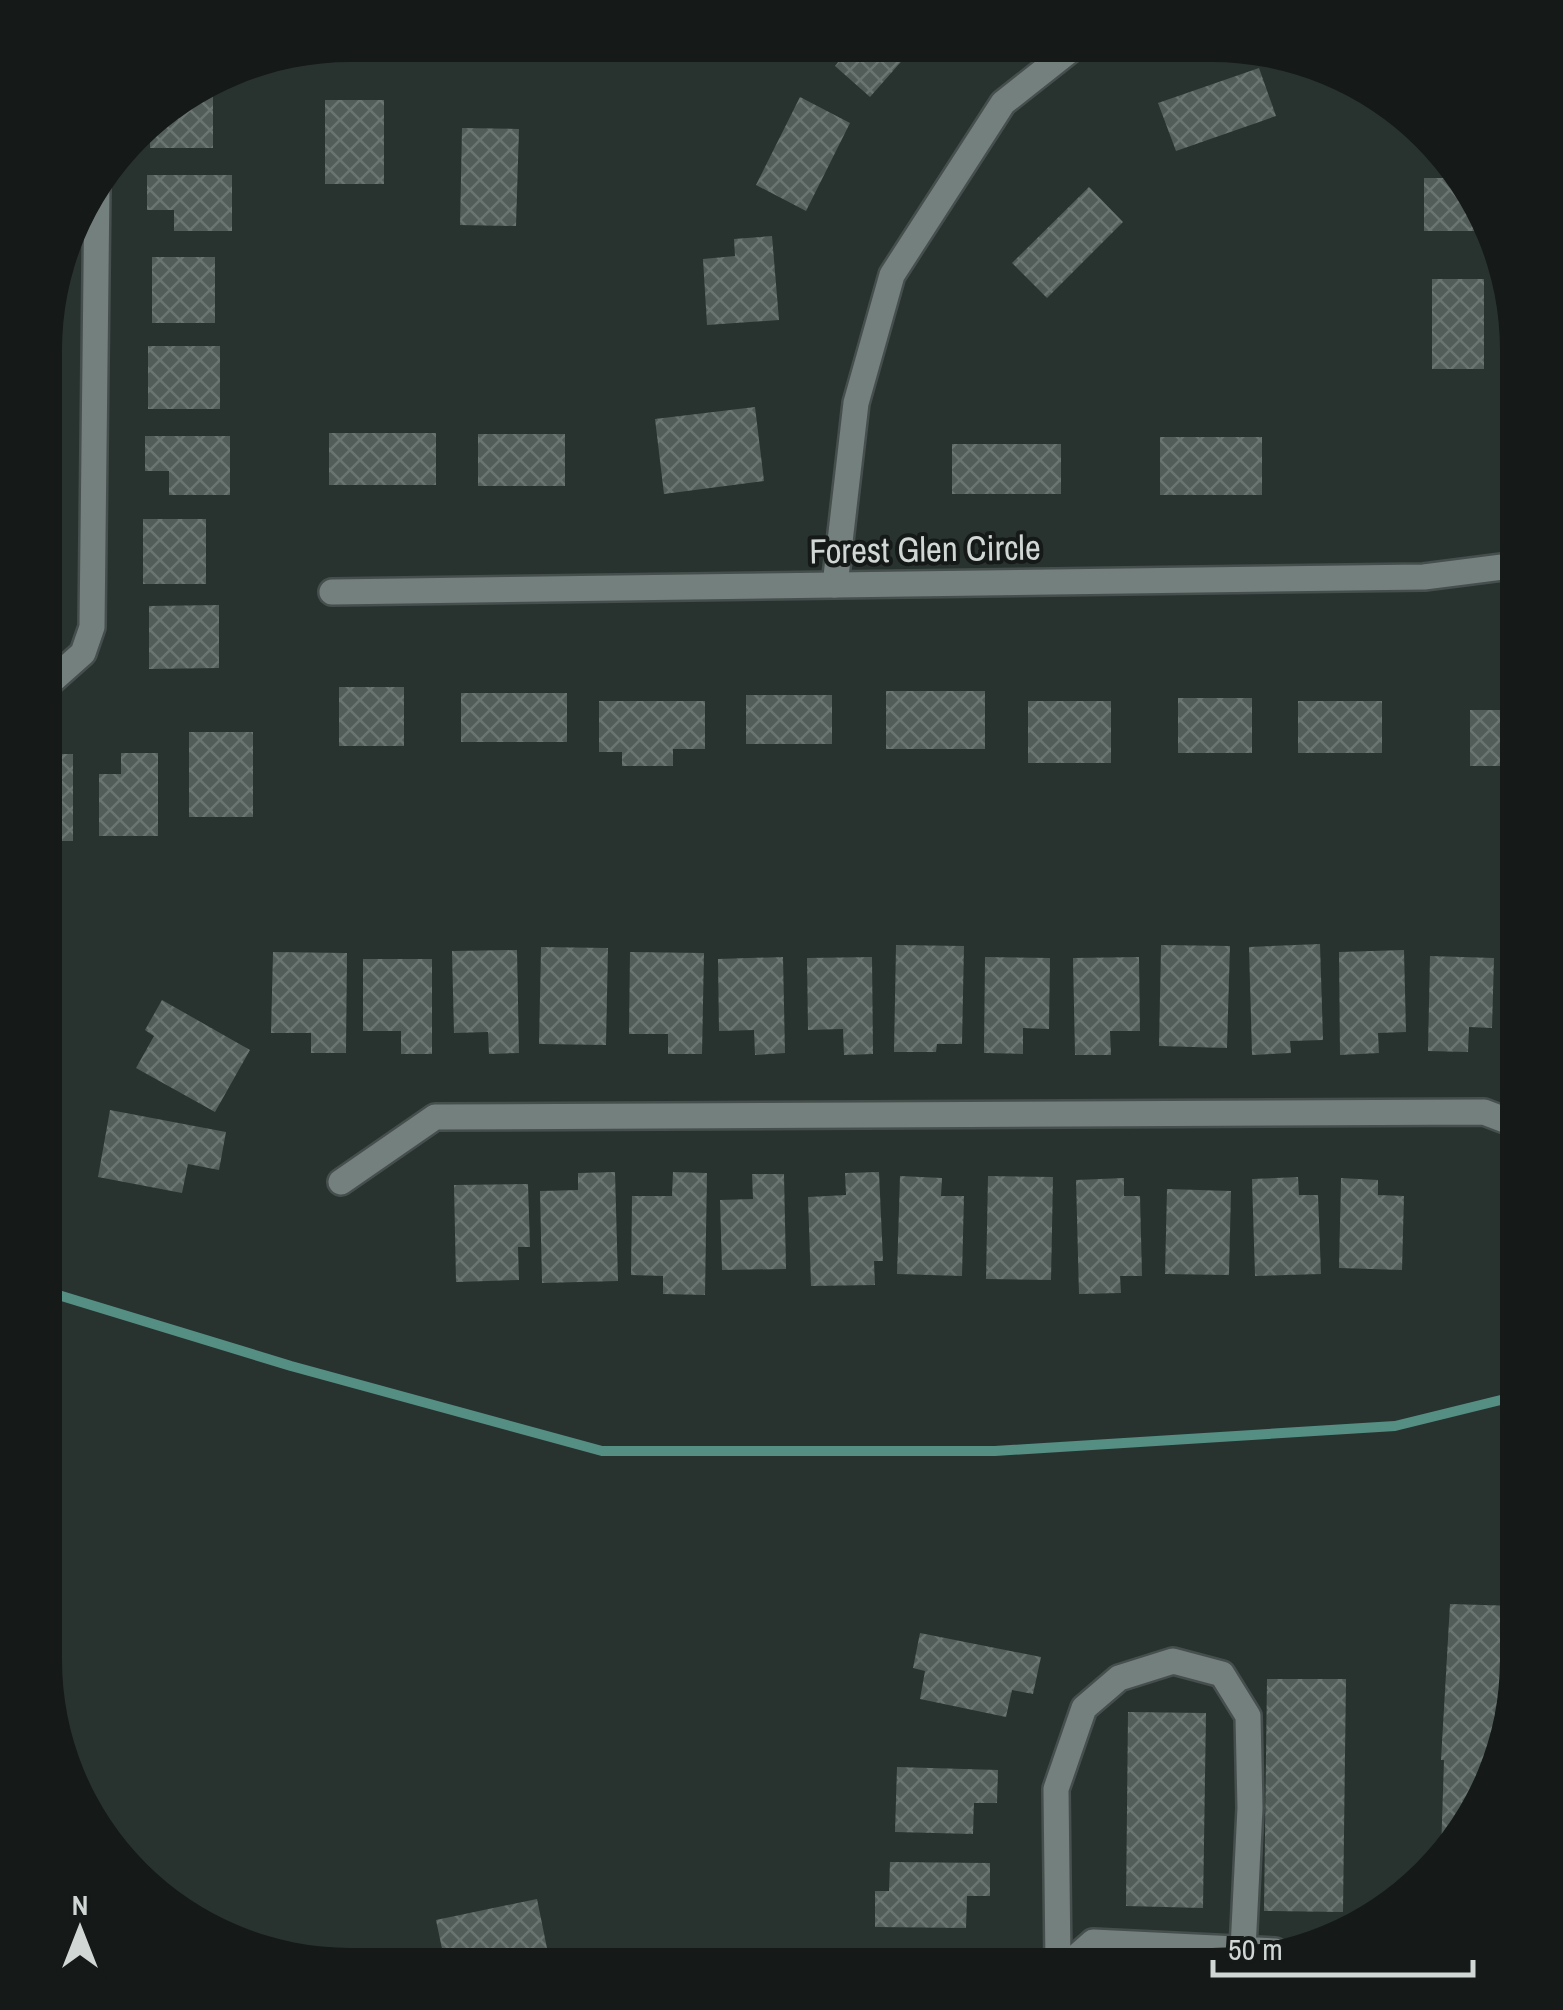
<svg xmlns="http://www.w3.org/2000/svg" width="1563" height="2010" viewBox="0 0 1563 2010" font-family="'Archivo Narrow',sans-serif">
	<style>
		.lines { fill: none; stroke-linecap: round; stroke-linejoin: round }
		.stream { stroke: #558f83; stroke-width: 10 }
		.building { fill: url(#building-cross-hatch) }
		.minor-casing { stroke: #464f4d; stroke-width: 30 }
		.minor { stroke: #74807d; stroke-width: 25 }
		.labels { text-anchor: middle; dominant-baseline: central; stroke-width: 8; stroke-linejoin: round; paint-order: stroke }
		.street-label { font-size: 35px; fill: #d0d7d5; stroke: #151918 }
	</style>
	<defs>
		<pattern id="building-cross-hatch" width="8" height="8" patternUnits="userSpaceOnUse" patternTransform="scale(2.5)"><rect width="8" height="8" fill="#525d5a"/><path d="M0 0l8 8M0 8l8-8" fill="none" stroke="#6a7471"/></pattern>
	</defs>
	<rect width="100%" height="100%" fill="#283330"/>
	<g class="lines">
		<polyline class="stream" points="46,1288 55,1294 291,1366 602,1451 995,1451 1395,1426 1517,1396"/>
	</g>
	<g class="building">
		<polygon points="851,46 914,47 870,97 835,66"/>
		<polygon points="1259,68 1276,116 1176,151 1158,103"/>
		<polygon points="213,84 213,148 150,148 150,120"/>
		<polygon points="800,97 850,123 806,211 756,185"/>
		<rect x="325" y="100" width="59" height="84"/>
		<polygon points="462,128 519,129 516,226 460,225"/>
		<polygon points="1445,168 1486,215 1490,231 1424,231 1424,178 1445,178"/>
		<polygon points="147,175 232,175 232,231 174,231 174,210 147,210"/>
		<polygon points="1089,187 1123,222 1047,298 1012,263"/>
		<polygon points="772,236 779,320 707,325 703,259 735,256 734,239"/>
		<rect x="152" y="257" width="63" height="66"/>
		<rect x="1432" y="279" width="52" height="90"/>
		<rect x="148" y="346" width="72" height="63"/>
		<polygon points="755,407 764,481 664,494 655,419"/>
		<rect x="329" y="433" width="107" height="52"/>
		<rect x="478" y="434" width="87" height="52"/>
		<polygon points="145,436 230,436 230,495 169,495 169,471 145,471"/>
		<rect x="1160" y="437" width="102" height="58"/>
		<rect x="952" y="444" width="109" height="50"/>
		<rect x="143" y="519" width="63" height="65"/>
		<polygon points="219,605 219,668 149,669 149,606"/>
		<rect x="339" y="687" width="65" height="59"/>
		<rect x="886" y="691" width="99" height="58"/>
		<rect x="461" y="693" width="106" height="49"/>
		<rect x="746" y="695" width="86" height="49"/>
		<rect x="1178" y="698" width="74" height="55"/>
		<polygon points="599,701 705,701 705,749 673,749 673,766 622,766 622,752 599,752"/>
		<rect x="1028" y="701" width="83" height="62"/>
		<rect x="1298" y="701" width="84" height="52"/>
		<rect x="1470" y="710" width="48" height="56"/>
		<rect x="189" y="732" width="64" height="85"/>
		<polygon points="121,753 158,753 158,836 99,836 99,774 121,774"/>
		<rect x="47" y="754" width="26" height="87"/>
		<polygon points="1320,944 1323,1040 1290,1041 1291,1053 1252,1055 1249,947"/>
		<polygon points="896,945 964,946 962,1044 937,1044 936,1052 894,1052"/>
		<polygon points="1161,945 1230,946 1227,1048 1159,1046"/>
		<polygon points="541,947 608,948 606,1045 539,1044"/>
		<polygon points="517,950 519,1053 489,1054 488,1032 454,1033 452,951"/>
		<polygon points="1404,950 1406,1032 1378,1033 1379,1053 1340,1055 1339,952"/>
		<polygon points="273,952 347,953 346,1053 311,1053 311,1033 271,1033"/>
		<polygon points="630,952 704,953 702,1054 668,1054 668,1034 629,1034"/>
		<polygon points="1430,956 1494,958 1492,1028 1469,1027 1468,1052 1428,1051"/>
		<polygon points="783,957 785,1053 755,1055 754,1030 719,1031 718,959"/>
		<polygon points="872,957 873,1054 844,1055 843,1029 808,1030 807,958"/>
		<polygon points="985,957 1050,958 1049,1029 1023,1028 1023,1054 984,1053"/>
		<polygon points="1139,957 1140,1031 1110,1031 1111,1055 1075,1055 1073,958"/>
		<polygon points="363,959 432,959 432,1054 401,1054 401,1031 363,1031"/>
		<polygon points="162,1000 250,1050 215,1112 136,1068 154,1036 145,1030"/>
		<polygon points="110,1110 226,1132 219,1170 188,1164 182,1193 98,1177"/>
		<polygon points="615,1172 618,1281 542,1283 540,1191 578,1190 578,1173"/>
		<polygon points="673,1172 707,1173 705,1295 663,1294 663,1276 631,1275 632,1196 672,1196"/>
		<polygon points="879,1172 883,1261 874,1261 875,1285 811,1286 808,1197 846,1195 845,1173"/>
		<polygon points="752,1174 784,1174 786,1269 722,1270 720,1200 753,1199"/>
		<polygon points="900,1176 942,1178 941,1196 964,1196 962,1276 897,1274"/>
		<polygon points="988,1176 1053,1177 1051,1280 986,1279"/>
		<polygon points="1298,1177 1299,1195 1318,1195 1321,1274 1255,1276 1252,1179"/>
		<polygon points="1124,1178 1124,1196 1140,1196 1142,1276 1120,1276 1121,1293 1079,1294 1076,1180"/>
		<polygon points="1341,1178 1378,1180 1378,1195 1404,1196 1402,1270 1339,1268"/>
		<polygon points="528,1184 530,1247 518,1247 519,1280 456,1282 454,1185"/>
		<polygon points="1167,1189 1231,1191 1229,1275 1165,1274"/>
		<polygon points="1450,1604 1517,1606 1517,1680 1466,1830 1441,1852 1444,1760 1441,1760"/>
		<polygon points="920,1633 1041,1657 1033,1694 1012,1690 1006,1717 920,1699 925,1671 913,1668"/>
		<polygon points="1267,1679 1346,1679 1343,1912 1264,1911"/>
		<polygon points="1128,1712 1206,1713 1203,1908 1126,1906"/>
		<polygon points="897,1767 998,1770 997,1803 974,1803 973,1834 895,1832"/>
		<polygon points="890,1862 990,1863 990,1896 967,1896 966,1928 875,1927 875,1891 889,1891"/>
		<polygon points="537,1899 550,1963 445,1963 436,1920"/>
		<polygon points="976,1951 978,1964 892,1964 892,1962"/>
	</g>
	<g class="lines">
		<defs>
			<g id="minor">
				<polyline points="835,585 856,403 892,275 1003,103 1074,47"/>
				<polyline points="332,592 1424,577 1518,565"/>
				<polyline points="47,685 83,653 92,627 97,185"/>
				<polyline points="341,1182 435,1117 1484,1112 1518,1125"/>
				<polyline points="1058,1965 1056,1789 1084,1708 1119,1678 1173,1661 1222,1674 1248,1716 1250,1808 1243,1949"/>
				<polyline points="1067,1965 1093,1942 1275,1951"/>
			</g>
		</defs>
		<use href="#minor" class="minor-casing"/>
		<use href="#minor" class="minor"/>
	</g>
	<g class="labels">
		<g class="street-label">
			<text transform="translate(925 549) rotate(-1)">Forest Glen Circle</text>
		</g>
	</g>
	<path d="M0 0H1563V2010H0ZM350 62H1212A288 288 0 0 1 1500 350V1660A288 288 0 0 1 1212 1948H350A288 288 0 0 1 62 1660V350A288 288 0 0 1 350 62Z" fill="#151918" fill-rule="evenodd"/>
	<g transform="translate(80 1930)" stroke="#151918" stroke-width="8" paint-order="stroke">
	<path d="M0-8L18 38L0 25L-18 38Z" fill="#d0d7d5"/>
	<text y="-15" font-size="28" font-weight="bold" text-anchor="middle" fill="#d0d7d5">N</text>
	</g>
	<path d="M1213 1960v15h260v-15" fill="none" stroke="#d0d7d5" stroke-width="5"/>
	<text x="1228" y="1960" font-size="30" fill="#d0d7d5" stroke="#151918" stroke-width="8" paint-order="stroke">50 m</text>
</svg>
